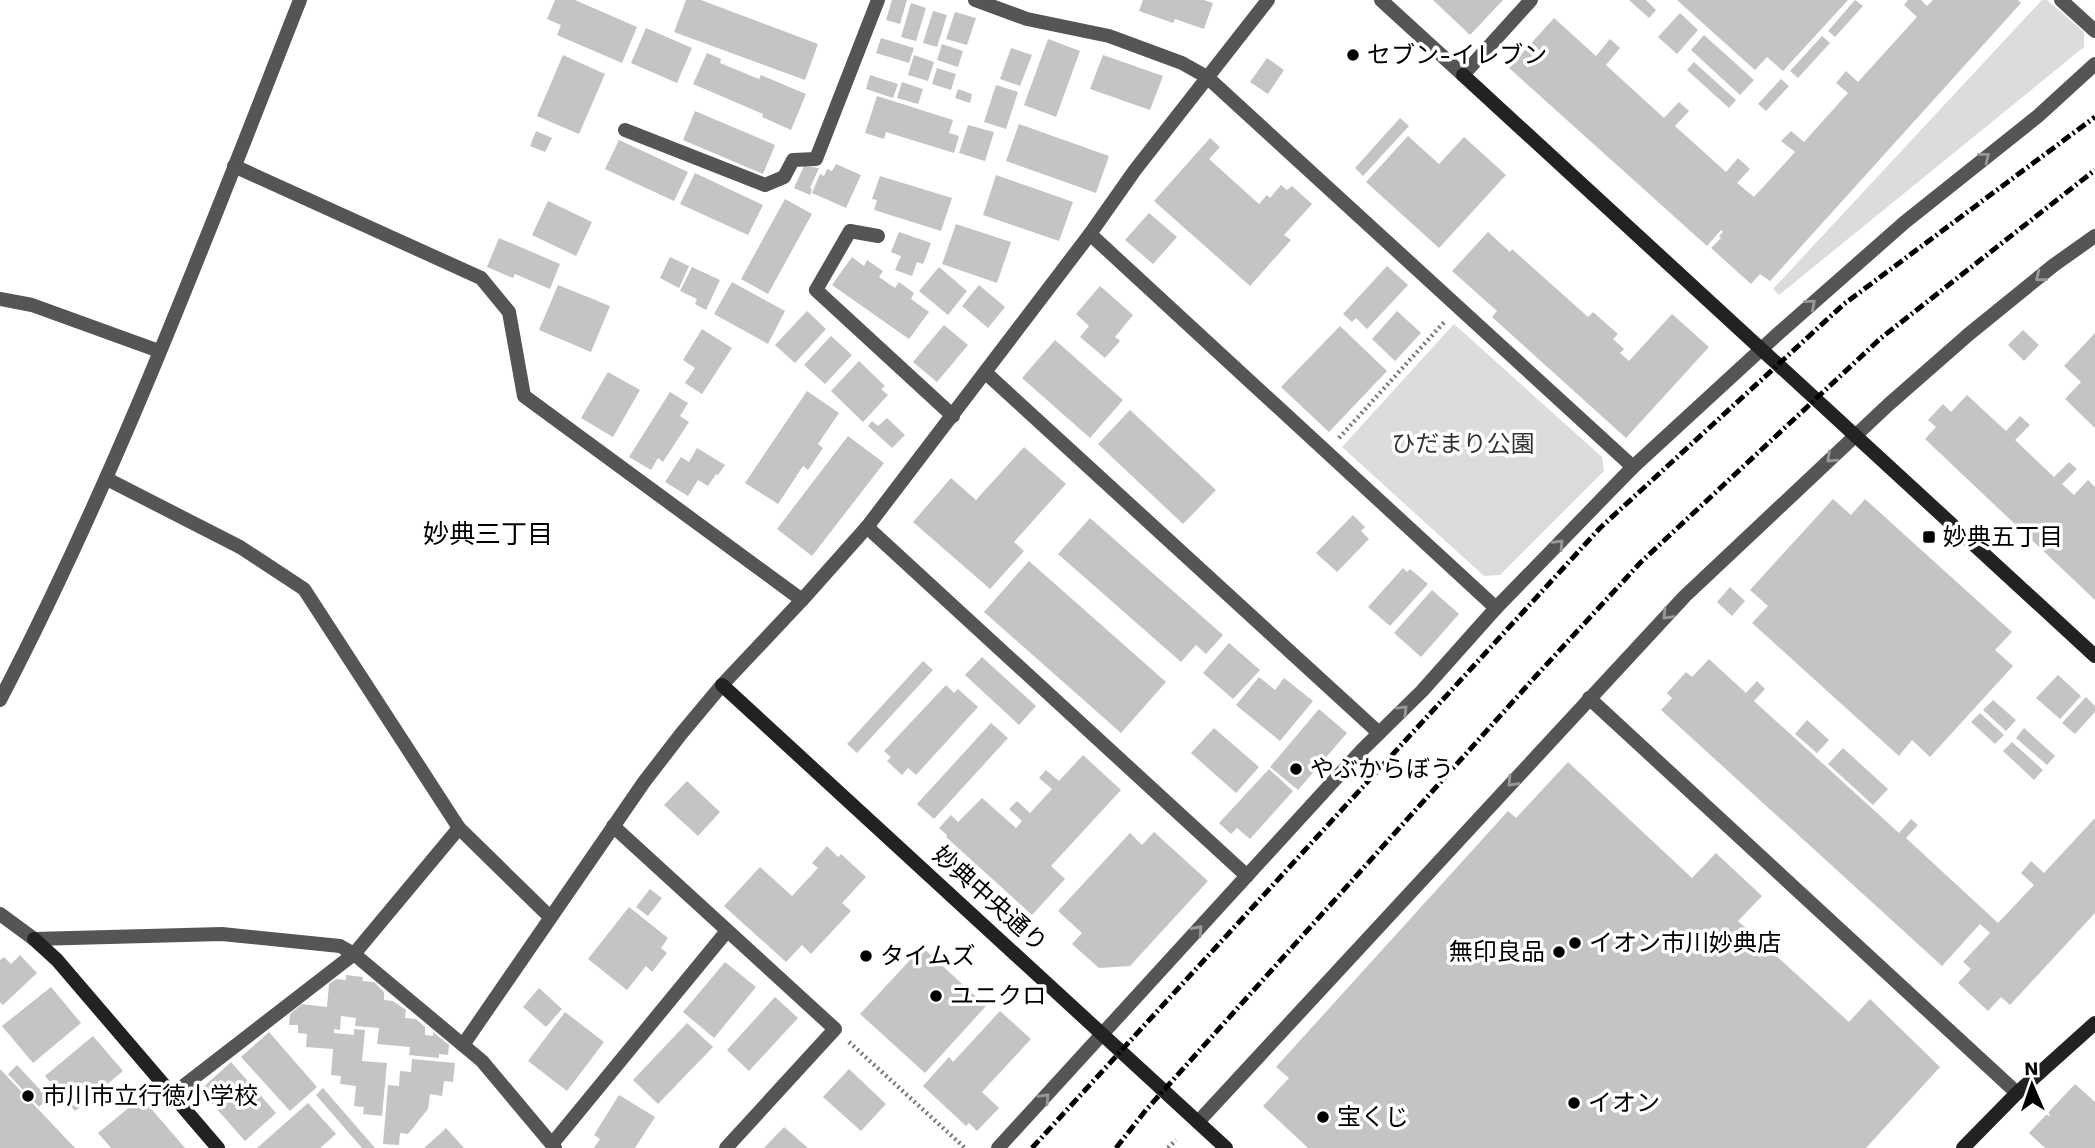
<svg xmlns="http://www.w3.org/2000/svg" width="2095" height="1148" viewBox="0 0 2095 1148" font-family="'Work Sans','Noto Sans JP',sans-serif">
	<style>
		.green { fill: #dcdcdc }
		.building { fill: #c4c4c4 }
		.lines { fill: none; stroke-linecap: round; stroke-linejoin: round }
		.path { stroke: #777; stroke-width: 4.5; stroke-dasharray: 2 3.5; stroke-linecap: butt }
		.lane { stroke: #555; stroke-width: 14 }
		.street { stroke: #555; stroke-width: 14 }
		.secondary { stroke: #222; stroke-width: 14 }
		.rail { stroke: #000; stroke-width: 5; stroke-dasharray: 10 3.5 2 3.5; stroke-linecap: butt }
		.oneway { stroke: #999 }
		.poi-dot { fill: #000; stroke: #fff; stroke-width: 2.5 }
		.labels { text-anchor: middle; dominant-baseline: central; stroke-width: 7; stroke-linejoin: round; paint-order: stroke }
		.poi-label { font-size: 24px; fill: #000; stroke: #fff; text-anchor: start }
		.park-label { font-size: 24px; fill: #333; stroke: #fff }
		.street-label { font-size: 24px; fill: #000; stroke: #fff }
		.neighbourhood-label { font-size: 26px; fill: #000; stroke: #fff }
	</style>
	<rect width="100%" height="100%" fill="#fff"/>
	<g class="green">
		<polygon points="2042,0 2047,0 2084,32 2084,47 1779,295 1773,289"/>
		<polygon points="1454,324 1602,457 1604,471 1500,575 1484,576 1342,447"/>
	</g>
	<g class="building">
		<polygon points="555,0 575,0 637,27 622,63 557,35 561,25 547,19"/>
		<polygon points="686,0 701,0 818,44 805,80 674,32"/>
		<polygon points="892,0 907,0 900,24 886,20"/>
		<polygon points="1143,0 1204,0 1213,3 1204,29 1175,19 1173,23 1139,11"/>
		<polygon points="1433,0 1503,0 1470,35"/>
		<polygon points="1629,0 1646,0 1656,10 1649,18"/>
		<polygon points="1677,0 1848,0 1783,71 1767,57 1755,70"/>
		<polygon points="1855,0 1863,6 1835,37 1828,31"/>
		<polygon points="1908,0 1921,0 1927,6 1933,0 2018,0 2021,3 1770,281 1760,274 1751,284 1711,248 1721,238 1719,236 1723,232 1721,230 1707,246 1509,68 1554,18 1596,56 1610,39 1620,48 1606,65 1664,118 1679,102 1689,111 1675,126 1726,172 1738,158 1750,169 1737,183 1754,197 1795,152 1781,141 1791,131 1804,142 1848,93 1836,83 1846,71 1858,82 1917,17 1904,5"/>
		<polygon points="911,3 926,8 916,41 901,37"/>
		<polygon points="933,11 947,15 937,47 923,43"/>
		<polygon points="955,12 976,18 967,45 946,39"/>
		<polygon points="1680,13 1698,30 1677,54 1658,37"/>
		<polygon points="646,28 692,48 677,83 631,63"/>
		<polygon points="1704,35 1754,80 1740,95 1691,50"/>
		<polygon points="1822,36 1830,43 1798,78 1790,71"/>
		<polygon points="881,38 914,48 909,63 876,53"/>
		<polygon points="1048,39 1080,51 1056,117 1024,105"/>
		<polygon points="942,44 963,51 958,67 937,60"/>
		<polygon points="1011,48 1032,55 1020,86 1000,79"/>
		<polygon points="707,53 721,59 720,63 759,79 761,75 806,94 791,130 762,117 763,114 693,84"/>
		<polygon points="563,55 605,74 579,134 537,116"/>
		<polygon points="914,55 934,62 928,81 908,75"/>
		<polygon points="1103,55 1163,76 1150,110 1090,89"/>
		<polygon points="1267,58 1284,70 1268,94 1250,82"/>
		<polygon points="1694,62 1736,100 1729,108 1687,70"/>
		<polygon points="937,68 956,74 951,90 932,84"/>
		<polygon points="870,75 898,84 893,98 866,89"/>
		<polygon points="1781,79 1789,86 1766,111 1758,104"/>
		<polygon points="902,82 923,89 918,104 897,98"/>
		<polygon points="996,85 1018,92 1006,129 984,122"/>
		<polygon points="958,89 972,94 970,103 955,98"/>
		<polygon points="877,96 953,120 949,133 959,136 954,153 886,132 884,139 865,133"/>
		<polygon points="695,111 775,145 763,174 683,140"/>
		<polygon points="1400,118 1409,126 1363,176 1355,168"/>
		<polygon points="1019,124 1109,156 1096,193 1006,161"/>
		<polygon points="968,125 994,132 985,161 959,153"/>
		<polygon points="536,131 552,138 545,152 530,146"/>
		<polygon points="1408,136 1439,164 1464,137 1506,175 1439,248 1366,182"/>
		<polygon points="1210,138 1220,147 1209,159 1259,204 1267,195 1270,198 1281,185 1287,190 1292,186 1312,204 1284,235 1291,240 1250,286 1154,201"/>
		<polygon points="619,140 688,172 674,201 605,169"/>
		<polygon points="836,164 861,175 846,208 812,193 820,174 824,176 827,169 832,171"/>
		<polygon points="804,166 819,168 810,188 812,189 810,195 794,188"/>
		<polygon points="695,173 763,205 748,235 680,204"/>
		<polygon points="996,175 1073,202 1059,241 983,215"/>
		<polygon points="880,176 952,198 941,231 874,210 877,200 872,199"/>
		<polygon points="785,199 812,214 768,294 741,279"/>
		<polygon points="548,201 592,222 576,256 532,235"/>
		<polygon points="1149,213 1177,237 1153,264 1125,240"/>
		<polygon points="956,224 1011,242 997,283 942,264"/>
		<polygon points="899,232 931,243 923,264 917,262 912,276 895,270 901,256 891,252"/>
		<polygon points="1488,232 1510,252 1512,249 1588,317 1593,312 1618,334 1613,339 1624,349 1620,353 1629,361 1672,314 1709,347 1626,438 1492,317 1497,311 1452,271"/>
		<polygon points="499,238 560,264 550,289 515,274 513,278 487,267"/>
		<polygon points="670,257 689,266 679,288 660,278"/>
		<polygon points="852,257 864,266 867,260 883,271 879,277 895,288 899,282 914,293 911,299 929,312 909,339 832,285"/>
		<polygon points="1387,266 1408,285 1367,329 1356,318 1352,322 1343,314"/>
		<polygon points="692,267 720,280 706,310 695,304 697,299 680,291"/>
		<polygon points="939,267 967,291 948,315 919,291"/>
		<polygon points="732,282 785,311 768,344 714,314"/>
		<polygon points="558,285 610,306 591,352 539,330"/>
		<polygon points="979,285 1005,307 988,328 962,306"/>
		<polygon points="1100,286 1133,315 1115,337 1120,341 1105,358 1080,337 1089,326 1076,314"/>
		<polygon points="807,311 826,329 795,363 775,345"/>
		<polygon points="1397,311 1421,333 1395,361 1372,339"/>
		<polygon points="944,325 968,345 937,382 913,362"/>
		<polygon points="1340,326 1387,371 1329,432 1281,387"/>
		<polygon points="702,329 732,348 702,394 685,383 695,368 683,360"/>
		<polygon points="2023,330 2039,345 2024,361 2008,345"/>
		<polygon points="2095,333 2095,428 2065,399 2081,382 2064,366"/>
		<polygon points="831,336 852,355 825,384 804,365"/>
		<polygon points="1055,340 1123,400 1090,438 1022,378"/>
		<polygon points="859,361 885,386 881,389 888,395 863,422 831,391"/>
		<polygon points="608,372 640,390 613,437 581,418"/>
		<polygon points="807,391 839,413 818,444 823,448 808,470 803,466 778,504 745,483"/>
		<polygon points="670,392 688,403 680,416 689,422 663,462 658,458 651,470 629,457"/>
		<polygon points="1967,395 2006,431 2020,416 2030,425 2015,440 2054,477 2069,462 2077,469 2062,484 2074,495 2088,480 2095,487 2095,600 1925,439 1936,427 1928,420 1943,404 1951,412"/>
		<polygon points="1130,410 1216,490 1183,524 1098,444"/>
		<polygon points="887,418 905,435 892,448 868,426 872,421 878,426"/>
		<polygon points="848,436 884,463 812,556 777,529"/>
		<polygon points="1024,447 1066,484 1014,542 1024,551 990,589 913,522 951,478 976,500"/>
		<polygon points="697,448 725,465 718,475 716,474 708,486 698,480 688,496 665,482 681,457 689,462"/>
		<polygon points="1833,499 1851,515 1865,499 2012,632 1995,650 2013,666 1930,757 1912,740 1899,756 1752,623 1768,606 1750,590"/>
		<polygon points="1353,515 1365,527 1361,531 1369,539 1337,572 1316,553"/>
		<polygon points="1090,518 1223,635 1206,654 1196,645 1181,662 1058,554"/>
		<polygon points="1029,561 1166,682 1121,733 984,612"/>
		<polygon points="1403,568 1407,572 1410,569 1428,584 1390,626 1368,607"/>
		<polygon points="1730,587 1745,601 1732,616 1717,602"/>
		<polygon points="1432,590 1459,614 1421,657 1394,633"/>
		<polygon points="1229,643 1260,670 1233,699 1203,673"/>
		<polygon points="982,657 1036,706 1019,725 965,675"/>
		<polygon points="1709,659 1746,693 1757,681 1765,689 1754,701 1899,833 1911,819 1918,825 1906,838 1998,923 2034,885 2021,873 2031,861 2044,873 2095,818 2095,913 2010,1005 2001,997 1988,1011 1958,983 1971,969 1963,962 1990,933 1980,924 1942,966 1661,710 1672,698 1667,693 1686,672 1692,677"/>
		<polygon points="923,661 933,670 857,753 847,744"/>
		<polygon points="2058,675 2081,696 2060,719 2036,698"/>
		<polygon points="1259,677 1275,690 1284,678 1313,701 1280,741 1236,705"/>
		<polygon points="946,685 954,693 958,689 978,707 916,775 908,768 902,775 887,761 891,757 884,751"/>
		<polygon points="2086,697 2095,706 2095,712 2075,734 2062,723"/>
		<polygon points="1993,700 2016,720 2006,731 1983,710"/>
		<polygon points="1319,709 1347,733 1298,790 1270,767"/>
		<polygon points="1980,713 2004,735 1995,744 1971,722"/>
		<polygon points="1807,720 1829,740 1817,753 1795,734"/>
		<polygon points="991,723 1008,738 934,819 917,804"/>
		<polygon points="1214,728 1259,767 1236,793 1191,753"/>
		<polygon points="2024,728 2055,756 2047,765 2016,738"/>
		<polygon points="2012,742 2043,770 2034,780 2003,751"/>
		<polygon points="1843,748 1888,789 1873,805 1828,764"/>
		<polygon points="1083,755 1121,790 1051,866 1065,879 1032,915 946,837 947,835 939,828 951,815 958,822 982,798 1016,828 1022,821 1009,809 1017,801 1030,813 1052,789 1039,778 1046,770 1059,781"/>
		<polygon points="1568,762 1692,878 1716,853 1762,896 1738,921 1849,1022 1870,999 1940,1067 1866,1148 1308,1148 1263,1106 1289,1078 1276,1067 1508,811 1516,818"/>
		<polygon points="1269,769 1293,791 1250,839 1237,828 1231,834 1219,823"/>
		<polygon points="687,781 720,812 698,836 664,805"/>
		<polygon points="1154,832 1208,881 1130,966 1099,968 1072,944 1082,933 1058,911 1130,833 1142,845"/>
		<polygon points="827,846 838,857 841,854 866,877 842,903 851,911 811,954 802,945 786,962 724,906 760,867 792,896 818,868 812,863"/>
		<polygon points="650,889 662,898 648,916 636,907"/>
		<polygon points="629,907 668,938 661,948 667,953 652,972 646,966 627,990 588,959"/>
		<polygon points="922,947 986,1006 925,1073 860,1014"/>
		<polygon points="20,955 37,973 3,1005 0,1002 0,960 4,957 11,964"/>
		<polygon points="725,962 756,987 714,1038 683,1012"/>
		<polygon points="346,975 363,977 362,981 374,982 384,992 384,1000 393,1001 406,1010 405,1018 416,1019 425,1027 425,1035 433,1036 433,1032 449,1045 448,1055 439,1054 439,1058 409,1055 410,1047 377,1044 379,1028 355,1026 356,1018 341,1016 340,1030 334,1029 334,1033 354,1035 354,1029 365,1030 362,1061 387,1063 382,1116 363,1114 364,1107 354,1106 356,1086 340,1084 341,1076 331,1075 333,1049 306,1047 307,1034 298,1033 298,1025 289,1025 290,1014 302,1004 327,1007 329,984 336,979 346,980"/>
		<polygon points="51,987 81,1023 33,1063 2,1026"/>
		<polygon points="539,988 562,1009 546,1027 523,1007"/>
		<polygon points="775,997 798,1018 749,1071 727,1050"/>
		<polygon points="1000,1011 1031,1039 982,1092 999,1108 977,1131 969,1123 966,1126 923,1086 949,1057 953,1062"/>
		<polygon points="565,1012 604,1042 567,1091 528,1061"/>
		<polygon points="687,1023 713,1047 658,1104 633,1080"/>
		<polygon points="269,1032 317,1087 290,1111 241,1057"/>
		<polygon points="93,1036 123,1071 75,1111 45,1076"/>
		<polygon points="412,1059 455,1063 453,1082 444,1081 442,1096 430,1094 428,1109 408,1134 400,1133 399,1145 383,1144 388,1085 399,1086 400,1071 411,1072"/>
		<polygon points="231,1062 276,1113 245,1141 200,1090"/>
		<polygon points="17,1065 48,1098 39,1107 8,1074"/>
		<polygon points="0,1069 75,1148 0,1148"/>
		<polygon points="849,1069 886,1104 861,1131 823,1097"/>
		<polygon points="2075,1084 2095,1102 2095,1148 2045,1148 2029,1133"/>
		<polygon points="323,1088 375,1148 362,1148 316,1095"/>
		<polygon points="619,1095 655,1117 635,1148 594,1148 600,1139 594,1135"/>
		<polygon points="136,1102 143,1110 148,1105 185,1148 111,1148 98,1133"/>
		<polygon points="308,1103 336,1134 320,1148 257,1148"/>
		<polygon points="784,1127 808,1148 764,1148"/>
		<polygon points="446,1128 464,1148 424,1148 442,1132"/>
	</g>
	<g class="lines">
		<g class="path">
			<polyline points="1339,438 1446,320"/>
			<polyline points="849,1042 965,1148"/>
			<polyline points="1168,1148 1176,1140"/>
		</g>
		<g class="lane">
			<polyline points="234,166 481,278 509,312 524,396 802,600"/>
			<polyline points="0,299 32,305 159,351"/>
		</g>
		<g class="street">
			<polyline points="975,0 1027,19 1109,36 1182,63 1207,77 1633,467"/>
			<polyline points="1381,0 1463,75 1531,0"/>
			<polyline points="2061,0 2095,31"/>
			<polyline points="625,130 765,185 784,177 793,160 816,159 878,0"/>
			<polyline points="1090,234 1496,608"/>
			<polyline points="878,236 850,231 816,290 953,416"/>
			<polyline points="986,373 1379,733"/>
			<polyline points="107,479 240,547 304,589 459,828 550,917"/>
			<polyline points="867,527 1247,876"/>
			<polyline points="1589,698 2017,1093"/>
			<path d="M0 700C117 475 207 236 300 0"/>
			<polyline points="613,826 835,1029 726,1148"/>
			<polyline points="0,914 34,939 222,934 340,946 354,954 482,1061 555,1148"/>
			<polyline points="463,1045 644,782 681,734 722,685 802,600 867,527 1090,234 1135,170 1268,0"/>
			<polyline points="173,1094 354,954 459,828"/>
			<polyline points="1198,1122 1685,596 1888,405 1969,334 2054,265 2095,236"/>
			<polyline points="552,1144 727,931"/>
			<polyline points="998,1148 1362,750 1422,691 1496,608 1633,467 1780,332 1905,222 2038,116 2095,64"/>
		</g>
		<g class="secondary">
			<polyline points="1463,75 2095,656"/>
			<polyline points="722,685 1226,1148"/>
			<polyline points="34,939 57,960 218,1148"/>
			<polyline points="1963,1148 2017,1093 2095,1023"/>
		</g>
		<g class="rail">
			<polyline points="1032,1148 1600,528 1844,304 2095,117"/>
			<polyline points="1116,1148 1146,1110 1535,677 1641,562 1881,338 2095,170"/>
		</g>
	</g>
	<defs><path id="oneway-chevron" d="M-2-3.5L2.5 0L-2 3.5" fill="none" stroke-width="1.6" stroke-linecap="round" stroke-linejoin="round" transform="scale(1.75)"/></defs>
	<g class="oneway">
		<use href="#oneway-chevron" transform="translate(1985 157) rotate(-38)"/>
		<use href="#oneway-chevron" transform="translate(2040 277) rotate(141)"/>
		<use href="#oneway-chevron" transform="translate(1811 304) rotate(-41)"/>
		<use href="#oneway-chevron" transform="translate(1831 458) rotate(137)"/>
		<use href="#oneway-chevron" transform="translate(1559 544) rotate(-46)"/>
		<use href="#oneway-chevron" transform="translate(1667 615) rotate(133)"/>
		<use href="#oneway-chevron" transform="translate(1403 710) rotate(-45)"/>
		<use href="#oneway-chevron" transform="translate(1512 782) rotate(133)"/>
		<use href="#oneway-chevron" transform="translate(1198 930) rotate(-48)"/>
		<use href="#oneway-chevron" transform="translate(1045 1098) rotate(-47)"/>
	</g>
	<g class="poi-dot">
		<circle cx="1353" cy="55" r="7"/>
		<rect x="1922" y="530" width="14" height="14" rx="3.5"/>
		<circle cx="1296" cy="769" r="7"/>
		<circle cx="1575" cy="943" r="7"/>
		<circle cx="1559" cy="952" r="7"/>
		<circle cx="866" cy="956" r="7"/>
		<circle cx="936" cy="996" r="7"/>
		<circle cx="28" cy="1096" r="7"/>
		<circle cx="1574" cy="1103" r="7"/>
		<circle cx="1323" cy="1117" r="7"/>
	</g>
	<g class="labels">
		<g class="poi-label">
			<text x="1367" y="55">セブン-イレブン</text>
			<text x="1943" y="537">妙典五丁目</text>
			<text x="1310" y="769">やぶからぼう</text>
			<text x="1589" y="943">イオン市川妙典店</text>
			<text x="1545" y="952" text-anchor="end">無印良品</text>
			<text x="880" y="956">タイムズ</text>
			<text x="950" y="996">ユニクロ</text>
			<text x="42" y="1096">市川市立行徳小学校</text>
			<text x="1588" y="1103">イオン</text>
			<text x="1337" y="1117">宝くじ</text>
		</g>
		<g class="park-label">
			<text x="1463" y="444">ひだまり公園</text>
		</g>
		<g class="street-label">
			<text transform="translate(990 899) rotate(42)">妙典中央通り</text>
		</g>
		<g class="neighbourhood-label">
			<text x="488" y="534">妙典三丁目</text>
		</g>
	</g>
	<g transform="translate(2032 1085) rotate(358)" stroke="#ffffff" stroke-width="5" paint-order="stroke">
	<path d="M0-5L12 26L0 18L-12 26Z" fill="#000000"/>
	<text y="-10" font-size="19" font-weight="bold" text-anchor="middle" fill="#000000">N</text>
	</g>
</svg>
